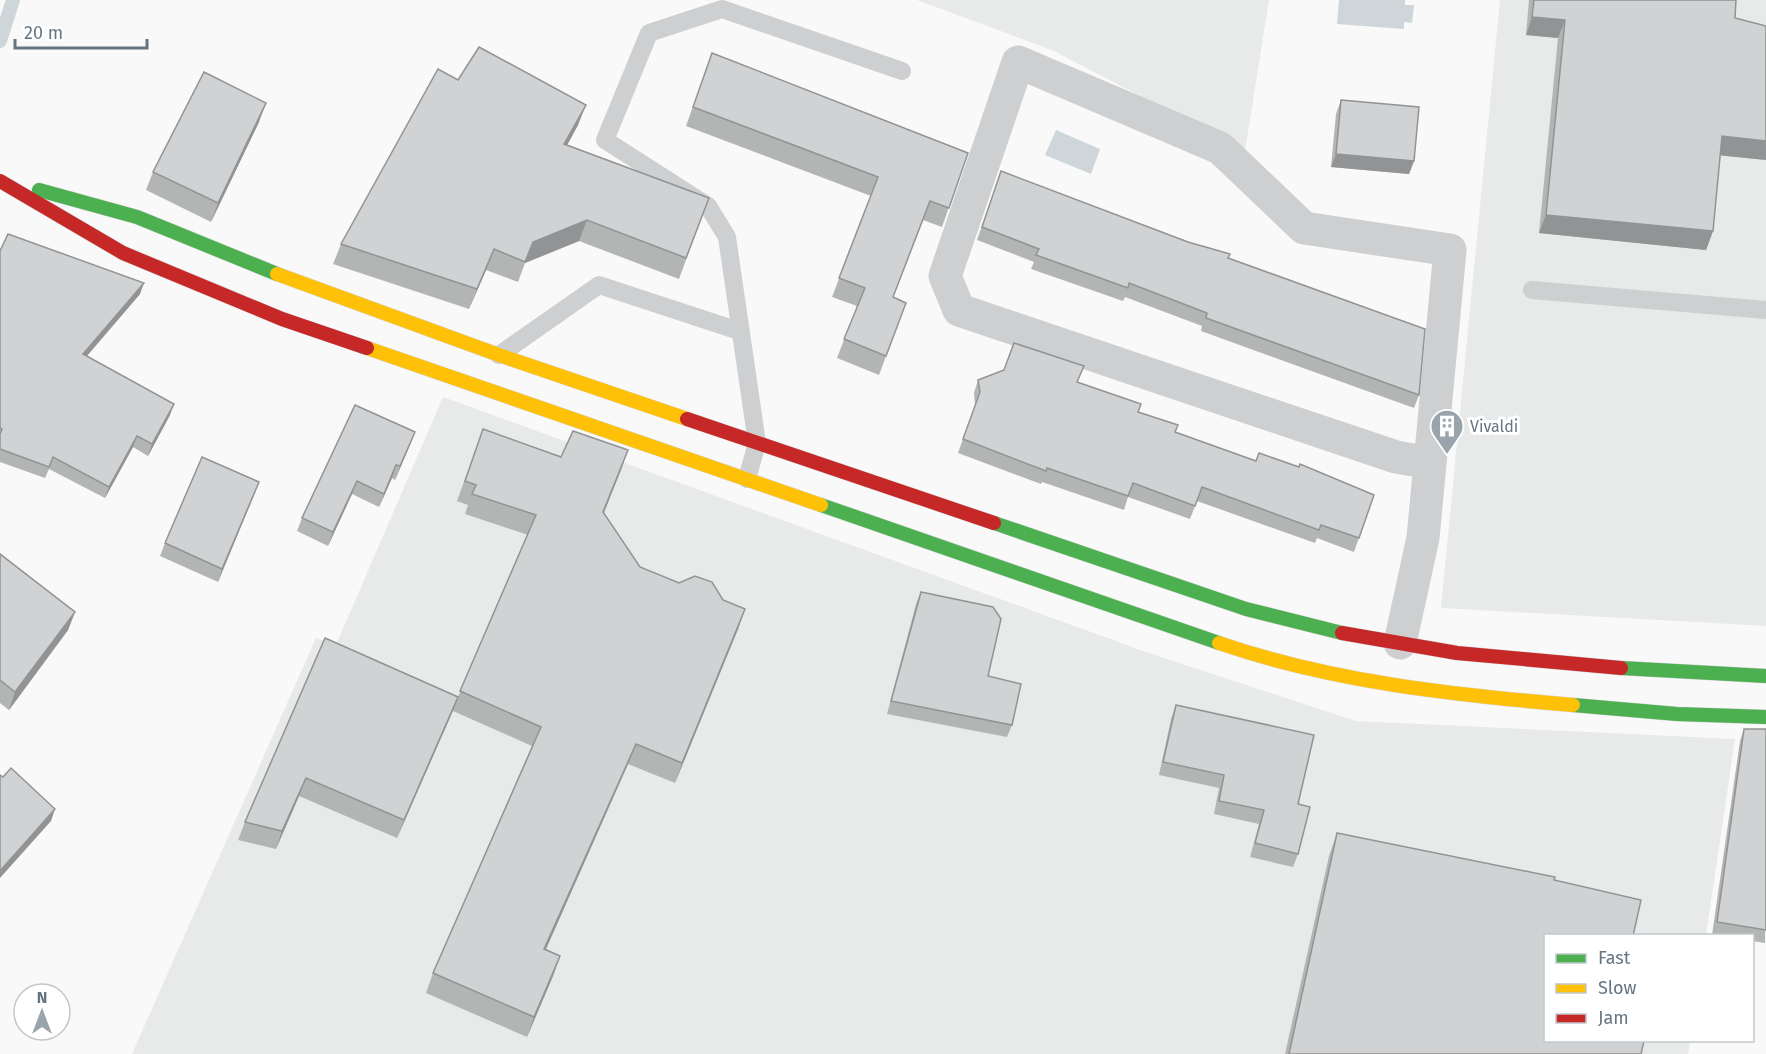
<svg xmlns="http://www.w3.org/2000/svg" width="1766" height="1054" viewBox="0 0 1766 1054" font-family="'Fira Sans',sans-serif">
	<style>
		.built { fill: #e8e9e9 }
		.water { fill: #ced6d9 }
		.lines { fill: none; stroke-linecap: round; stroke-linejoin: round }
		.stream { stroke: #ced6d9; stroke-width: 14 }
		.fast-casing { stroke: #d5d6d7; stroke-width: 15 }
		.slow-casing { stroke: #d5d6d7; stroke-width: 15 }
		.jam-casing { stroke: #d5d6d7; stroke-width: 15 }
		.lane { stroke: #cecfd0; stroke-width: 18 }
		.street { stroke: #cecfd0; stroke-width: 33 }
		.fast { stroke: #4caf50; stroke-width: 14 }
		.slow { stroke: #ffc107; stroke-width: 14 }
		.jam { stroke: #c62828; stroke-width: 14 }
		.wall { fill: #b3b5b5 }
		.shaded-wall { fill: #929394 }
		.building { fill: #d0d2d3; stroke: #929394; stroke-width: 1.5 }
		.labels { text-anchor: middle; dominant-baseline: central; stroke-width: 6; stroke-linejoin: round; paint-order: stroke }
		.poi-label { font-size: 16px; fill: #657683; stroke: #fff; text-anchor: start }
	</style>
	<rect width="100%" height="100%" fill="#f9f9f9"/>
	<g class="built">
		<polygon points="917,0 1269,0 1245,151 1054,51"/>
		<polygon points="1500,0 1766,0 1766,626 1441,608"/>
		<polygon points="443,397 1146,652 1356,721 1735,739 1706,935 1546,936 1546,1040 1690,1041 1688,1054 132,1054 316,638 336,645"/>
	</g>
	<g class="water">
		<polygon points="1339,0 1405,0 1405,5 1414,5 1412,23 1404,22 1404,29 1337,24"/>
		<polygon points="1056,130 1100,149 1091,174 1045,155"/>
	</g>
	<g class="lines">
		<polyline class="stream" points="0,41 13,0"/>
		<defs>
			<g id="fast">
				<polyline points="39,190 137,217 277,274"/>
				<polyline points="821,505 1219,643"/>
				<polyline points="994,523 1246,609 1342,633"/>
				<polyline points="1621,668 1766,676"/>
				<polyline points="1573,705 1677,714 1766,717"/>
			</g>
			<g id="slow">
				<polyline points="277,274 499,355 687,419"/>
				<polyline points="367,348 821,505"/>
				<path d="M1219 643C1332 682 1454 695 1573 705"/>
			</g>
			<g id="jam">
				<polyline points="0,181 123,253 282,319 367,348"/>
				<polyline points="687,419 994,523"/>
				<polyline points="1342,633 1457,653 1621,668"/>
			</g>
		</defs>
		<use href="#fast" class="fast-casing"/>
		<use href="#slow" class="slow-casing"/>
		<use href="#jam" class="jam-casing"/>
		<g class="lane">
			<polyline points="1532,290 1766,310"/>
			<polyline points="499,355 599,285 739,331"/>
			<polyline points="747,479 757,443 727,237 708,206 605,140 649,33 722,9 902,71"/>
		</g>
		<polyline class="street" points="1400,643 1423,538 1450,250 1304,228 1220,148 1018,62 945,276 959,310 1396,457 1430,463"/>
		<use href="#fast" class="fast"/>
		<use href="#slow" class="slow"/>
		<use href="#jam" class="jam"/>
	</g>
	<g class="wall">
		<polygon points="1529,0 1736,0 1735,18 1766,26 1766,160 1720,155 1713,231 1706,250 1539,233 1558,38 1526,35"/>
		<polygon points="712,53 968,153 942,227 923,220 893,298 906,303 879,375 837,358 857,306 832,297 871,196 686,126"/>
		<polygon points="458,80 578,125 567,145 709,198 679,279 579,241 525,263 518,282 486,270 469,309 333,264 341,244"/>
		<polygon points="1341,100 1414,161 1409,174 1331,167 1336,114"/>
		<polygon points="259,122 211,222 146,190 153,172"/>
		<polygon points="1001,171 1229,258 1419,395 1414,408 1201,331 1202,326 1125,297 1123,301 1031,269 1034,262 977,240"/>
		<polygon points="0,251 140,294 87,356 170,415 148,456 133,447 105,498 49,469 45,478 0,462"/>
		<polygon points="978,380 1078,382 1138,412 1175,432 1256,461 1374,495 1354,552 1317,538 1315,543 1197,501 1190,519 1128,497 1124,510 1042,482 1041,484 958,453 975,405 974,393"/>
		<polygon points="483,429 561,457 628,450 604,513 640,567 745,609 738,629 675,783 628,764 546,949 560,956 553,976 527,1037 426,993 433,973 532,746 453,711 397,838 299,796 276,849 238,840 245,822 325,638 458,697 528,535 465,514 468,505 457,501"/>
		<polygon points="415,432 395,480 392,478 379,507 352,494 328,546 297,531 302,518"/>
		<polygon points="254,495 218,582 160,556 165,543"/>
		<polygon points="0,553 75,612 68,630 9,710 0,703"/>
		<polygon points="921,592 988,676 1012,725 1007,737 887,714 916,604"/>
		<polygon points="1176,705 1298,804 1298,854 1293,867 1250,857 1259,824 1214,814 1219,788 1159,775 1171,719"/>
		<polygon points="1744,729 1766,729 1765,943 1752,941 1752,936 1712,935 1740,741"/>
		<polygon points="1337,833 1545,936 1641,1054 1285,1054 1329,856"/>
	</g>
	<g class="shaded-wall">
		<polygon points="1532,17 1565,20 1558,38 1526,35"/>
		<polygon points="266,103 259,122 211,222 218,203"/>
		<polygon points="586,105 578,125 557,164 564,144"/>
		<polygon points="1722,136 1766,141 1766,160 1716,155"/>
		<polygon points="1336,154 1414,161 1409,174 1331,167"/>
		<polygon points="1546,215 1713,231 1706,250 1539,233"/>
		<polygon points="587,220 579,241 525,263 533,242"/>
		<polygon points="494,249 486,270 469,309 477,289"/>
		<polygon points="144,283 140,294 79,365 83,354"/>
		<polygon points="174,404 170,415 148,456 152,444"/>
		<polygon points="415,432 410,445 395,480 400,466"/>
		<polygon points="137,436 133,447 105,498 109,487"/>
		<polygon points="628,450 621,470 596,532 603,512"/>
		<polygon points="396,465 392,478 379,507 384,494"/>
		<polygon points="357,481 352,494 328,546 333,532"/>
		<polygon points="259,482 254,495 218,582 222,569"/>
		<polygon points="745,609 738,629 675,783 682,763"/>
		<polygon points="75,612 68,630 9,710 15,692"/>
		<polygon points="458,697 451,715 397,838 404,820"/>
		<polygon points="636,744 628,764 537,969 544,949"/>
		<polygon points="306,778 299,796 276,849 282,831"/>
		<polygon points="55,809 51,821 0,878 0,871"/>
		<polygon points="560,956 553,976 527,1037 534,1017"/>
	</g>
	<g class="building">
		<polygon points="1534,0 1736,0 1735,18 1766,26 1766,141 1722,136 1713,231 1546,215 1565,20 1532,17"/>
		<polygon points="479,47 586,105 564,144 709,198 686,258 587,220 533,242 525,262 494,249 477,289 341,244 438,69 458,80"/>
		<polygon points="712,53 968,153 949,208 930,201 893,297 906,303 886,356 844,339 865,288 839,278 878,177 693,107"/>
		<polygon points="204,72 266,103 218,203 153,172"/>
		<polygon points="1341,100 1419,107 1414,161 1336,154"/>
		<polygon points="1001,171 1188,242 1230,254 1228,258 1425,329 1419,395 1206,318 1207,313 1129,283 1128,288 1036,255 1039,249 982,227"/>
		<polygon points="8,234 144,283 83,354 174,404 152,444 137,436 109,487 53,457 49,467 0,449 0,434 2,429 0,428 0,251"/>
		<polygon points="1014,343 1084,366 1077,382 1141,404 1138,412 1178,425 1175,432 1256,461 1259,453 1299,467 1300,464 1374,495 1359,538 1321,525 1319,530 1202,487 1195,506 1133,483 1128,496 1047,468 1046,471 963,439 980,392 978,380 1004,370"/>
		<polygon points="355,405 415,432 400,466 396,465 384,494 357,481 333,532 302,518"/>
		<polygon points="483,429 561,457 573,431 628,450 603,512 640,567 679,583 695,576 712,582 723,600 745,609 682,763 636,744 544,949 560,956 534,1017 433,973 541,727 460,691 536,515 472,494 476,485 465,481"/>
		<polygon points="202,457 259,482 222,569 165,543"/>
		<polygon points="0,554 75,612 15,692 0,680"/>
		<polygon points="921,592 993,607 1001,619 988,676 1021,684 1012,725 891,701"/>
		<polygon points="325,638 458,697 404,820 306,778 282,831 245,822"/>
		<polygon points="1176,705 1314,735 1298,804 1310,807 1298,854 1255,843 1264,810 1219,801 1224,775 1163,762"/>
		<polygon points="1744,729 1766,729 1766,930 1717,922"/>
		<polygon points="11,768 55,809 0,871 0,775 3,777"/>
		<polygon points="1337,833 1555,877 1554,880 1641,900 1633,936 1545,936 1545,1041 1644,1041 1641,1054 1289,1054"/>
	</g>
	<defs>
		<symbol id="building-pin" viewBox="-11 -11 22 30"><path d="M0 17L-7.5 6A9.5 9.5 0 1 1 7.5 6Z" fill="#99a4ac" stroke="#fff"/><path d="M-4-6H4V6H1V3H-1V6H-4ZM-2.5-4.3h1.7v1.8h-1.7ZM.8-4.3h1.7v1.8H.8ZM-2.5-1h1.7V.8h-1.7ZM.8-1h1.7V.8H.8Z" fill="#fff"/></symbol>
	</defs>
	<g fill-rule="evenodd">
		<use href="#building-pin" x="1428" y="407" width="38" height="52"/>
	</g>
	<g class="labels">
		<g class="poi-label">
			<text x="1470" y="426">Vivaldi</text>
		</g>
	</g>
	<rect x="1544" y="934" width="210" height="108" fill="#ffffff" stroke="#c1c8cd" stroke-width="1.5"/>
	<rect x="1556" y="954" width="30" height="9" fill="#4caf50" stroke="#c1c8cd" stroke-width="1.5"/>
	<text x="1598" y="964" font-size="18" fill="#657683">Fast</text>
	<rect x="1556" y="984" width="30" height="9" fill="#ffc107" stroke="#c1c8cd" stroke-width="1.5"/>
	<text x="1598" y="994" font-size="18" fill="#657683">Slow</text>
	<rect x="1556" y="1014" width="30" height="9" fill="#c62828" stroke="#c1c8cd" stroke-width="1.5"/>
	<text x="1598" y="1024" font-size="18" fill="#657683">Jam</text>
	<g transform="translate(42 1012)"><circle r="28" fill="#ffffff" stroke="#c1c8cd" stroke-width="1.5"/>
	<path d="M0-4.5L10 22L0 15L-10 22Z" fill="#99a4ac"/>
	<text y="-9" font-size="16" font-weight="bold" text-anchor="middle" fill="#657683">N</text>
	</g>
	<path d="M15 39v9h132v-9" fill="none" stroke="#657683" stroke-width="3"/>
	<text x="24" y="39" font-size="18" fill="#657683" stroke="#ffffff" stroke-width="4.5" paint-order="stroke">20 m</text>
</svg>
